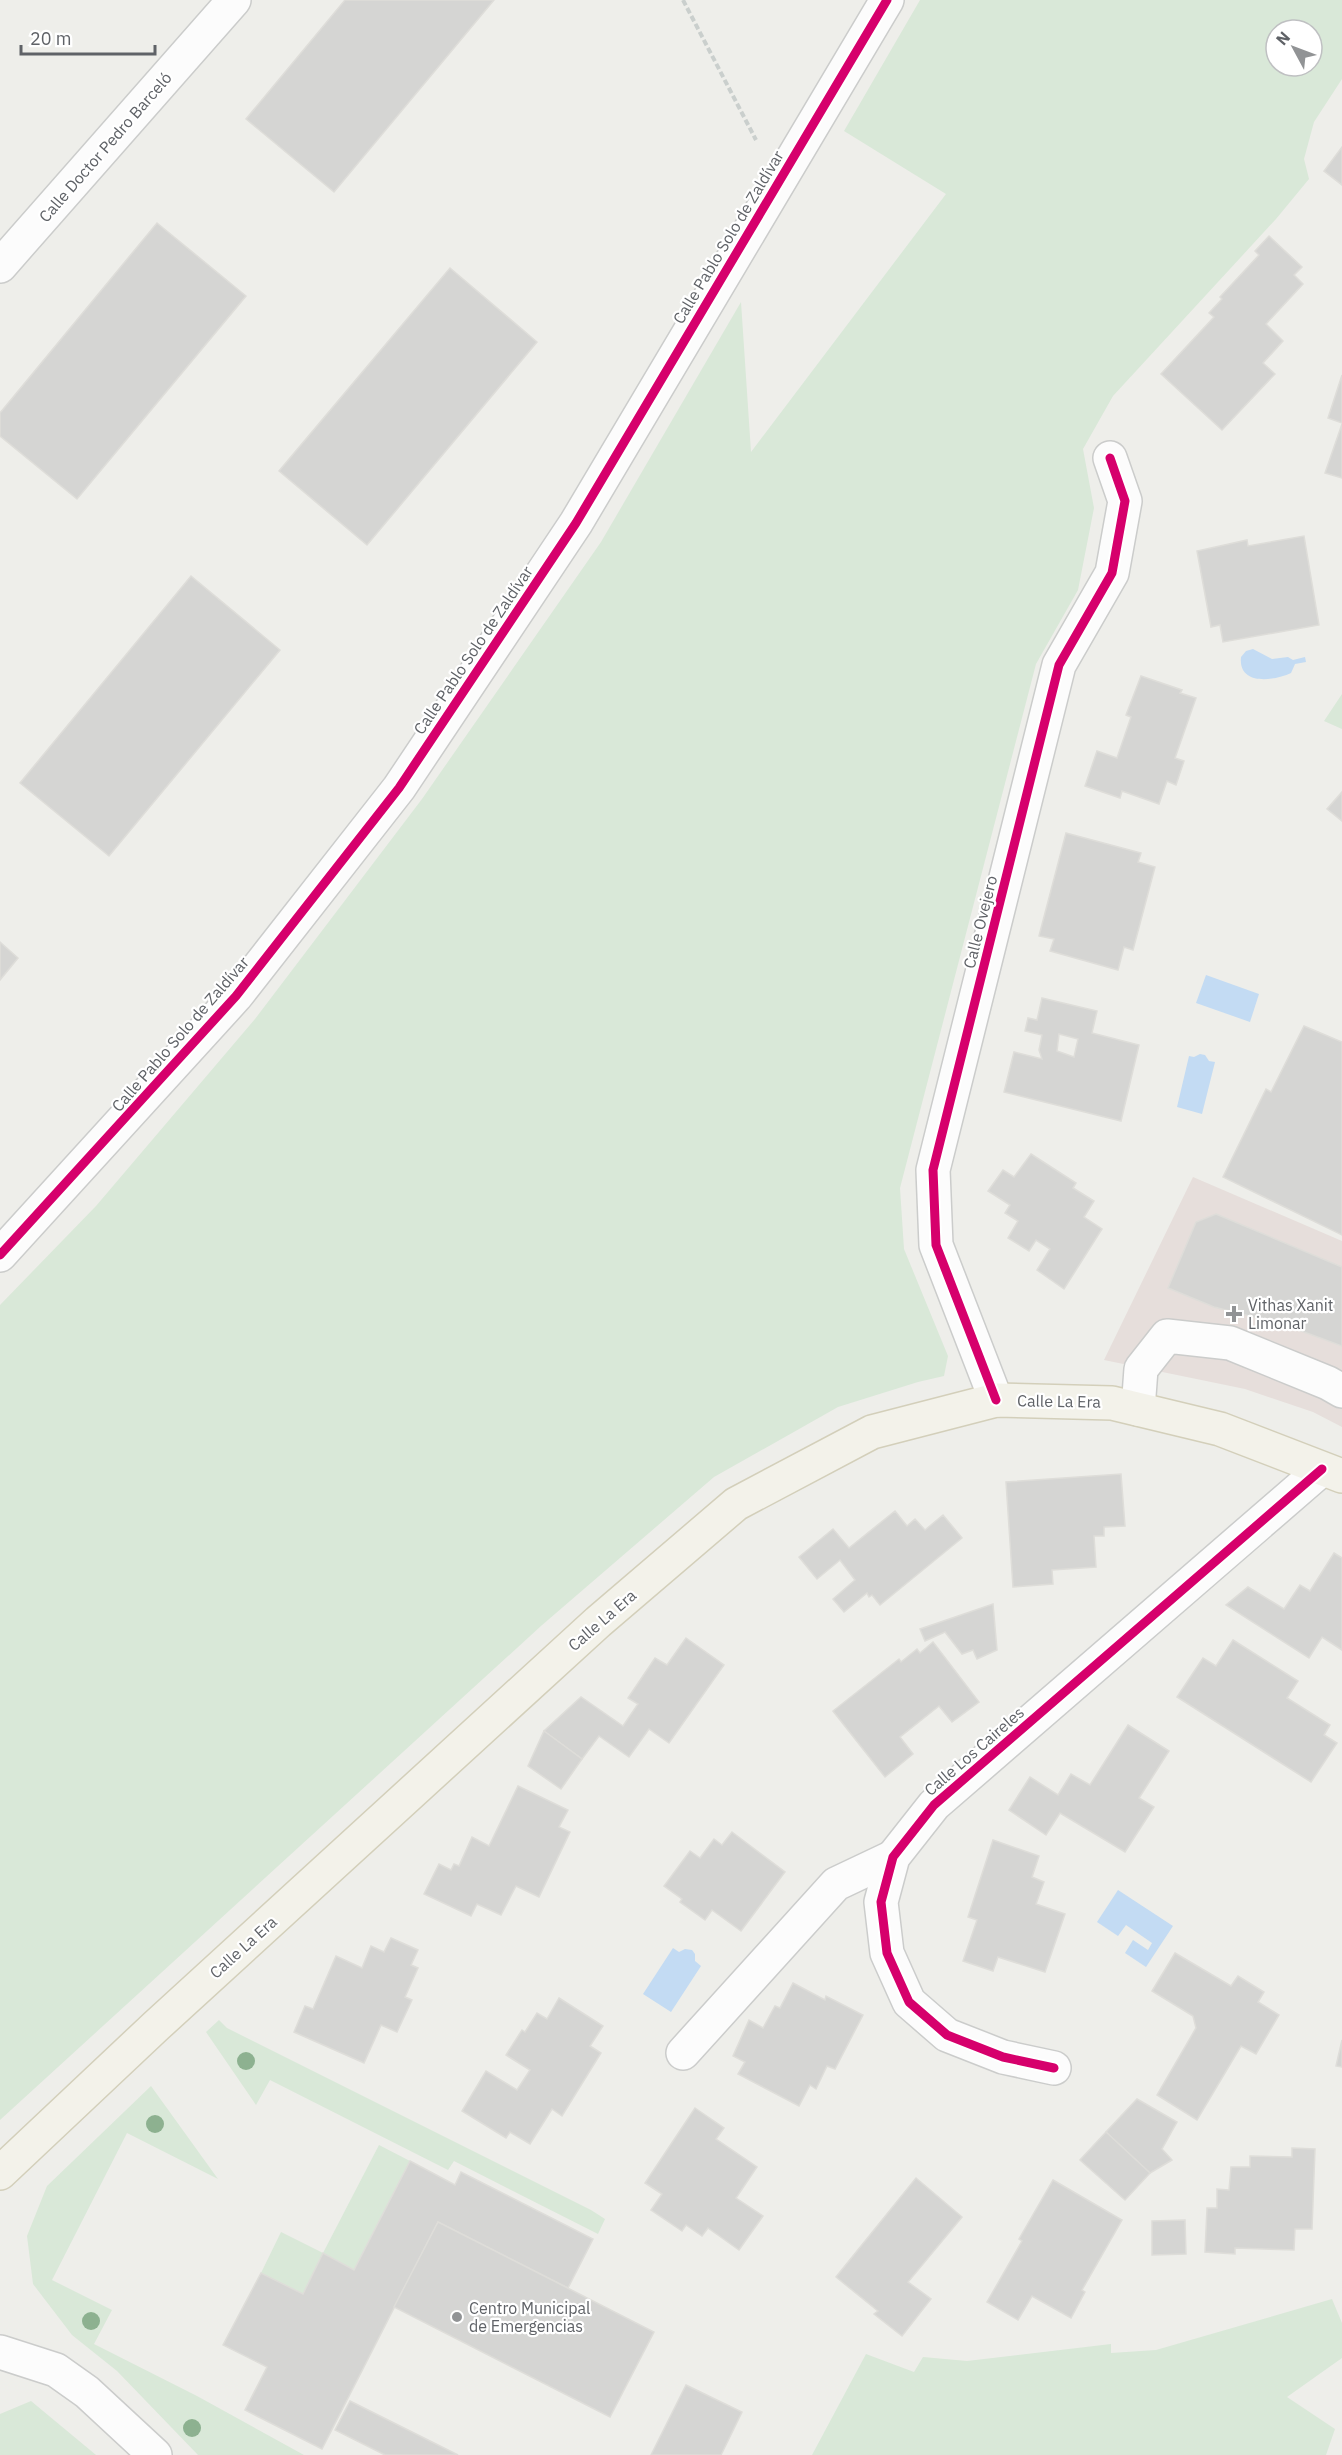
<svg xmlns="http://www.w3.org/2000/svg" width="1342" height="2455" viewBox="0 0 1342 2455" font-family="'IBM Plex Sans',sans-serif">
	<style>
		.medical { fill: #e6dedb }
		.green { fill: #d9e8d8; fill-rule: evenodd }
		.water { fill: #c3dbf3 }
		.building { fill: #d5d5d3; stroke: #deddd9; stroke-width: 1.5; fill-rule: evenodd }
		.lines { fill: none; stroke-linecap: round; stroke-linejoin: round }
		.minor-casing { stroke: #cbcccb; stroke-width: 36 }
		.major-casing { stroke: #d3cfba; stroke-width: 36 }
		.path { stroke: #cacfcd; stroke-width: 4; stroke-dasharray: 6 3; stroke-linecap: butt }
		.minor { stroke: #fcfcfc; stroke-width: 33 }
		.major { stroke: #f3f2ea; stroke-width: 33 }
		.cycleway-casing { stroke: #fff; stroke-width: 13 }
		.cycleway { stroke: #d6006c; stroke-width: 9 }
		.tree { fill: #8db190 }
		.poi-dot { fill: #919395; stroke: #fff; stroke-width: 2 }
		.labels { text-anchor: middle; dominant-baseline: central; stroke-width: 4.5; stroke-linejoin: round; paint-order: stroke }
		.street-label { font-size: 16px; fill: #5f6267; stroke: #fff }
		.poi-label { font-size: 16px; fill: #5f6267; stroke: #fff; text-anchor: start }
	</style>
	<rect width="100%" height="100%" fill="#eeeeea"/>
	<polygon class="medical" points="1193,1177 1342,1241 1342,1427 1313,1412 1245,1389 1104,1360"/>
	<g class="green">
		<path d="M920 0H1342V79L1314 122 1304 159 1309 179 1276 219 1113 396 1083 449 1094 508 1078 590 1036 664 900 1188 904 1249 948 1356 944 1376 918 1382 838 1407 714 1477 541 1626 0 2120V1305L96 1206 255 1019 422 799 601 542 741 302 751 452 946 194 844 131ZM1276 30H1312V66H1276Z"/>
		<polygon points="1342,694 1342,729 1324,721"/>
		<polygon points="219,2020 227,2028 591,2210 605,2219 598,2234 454,2161 448,2170 270,2080 256,2105 206,2032"/>
		<polygon points="151,2086 218,2179 127,2133 52,2280 112,2310 94,2344 197,2396 304,2455 198,2455 117,2371 72,2335 33,2284 27,2236 47,2186"/>
		<polygon points="379,2145 410,2161 354,2270 323,2254 303,2294 261,2273 281,2232 323,2253"/>
		<polygon points="1332,2299 1342,2323 1342,2358 1287,2397 1335,2429 1326,2455 812,2455 866,2354 914,2372 923,2357 967,2361 1111,2344 1111,2353 1156,2350"/>
		<polygon points="31,2401 96,2455 0,2455 0,2414"/>
	</g>
	<g class="water">
		<path d="M1253 649 1272 659 1288 657 1293 660 1305 657 1306 662 1295 664 1291 673C1274 681 1238 686 1241 657L1246 651Z"/>
		<polygon points="1206,975 1259,994 1250,1022 1196,1003"/>
		<polygon points="1200,1054 1205,1055 1209,1061 1215,1062 1202,1114 1177,1107 1189,1056 1194,1057"/>
		<polygon points="1118,1890 1173,1926 1146,1967 1125,1953 1133,1940 1148,1950 1152,1943 1126,1925 1118,1936 1097,1922"/>
		<polygon points="673,1948 679,1952 685,1949 692,1950 695,1954 695,1961 701,1966 671,2012 643,1994"/>
	</g>
	<g class="building">
		<polygon points="345,0 494,0 334,192 246,119"/>
		<polygon points="1342,147 1342,185 1324,171"/>
		<polygon points="157,223 246,296 77,499 0,436 0,413"/>
		<polygon points="1269,236 1302,267 1294,275 1303,284 1266,324 1283,341 1263,363 1275,374 1222,430 1161,374 1214,317 1209,313 1222,299 1220,297 1259,255 1255,251"/>
		<polygon points="450,268 537,342 367,545 279,471"/>
		<polygon points="1342,375 1342,423 1328,418"/>
		<polygon points="1342,424 1342,478 1325,473"/>
		<polygon points="1304,536 1319,625 1223,642 1220,625 1211,627 1197,551 1247,540 1248,546"/>
		<polygon points="191,576 280,650 109,856 20,783"/>
		<polygon points="1141,676 1182,690 1180,693 1196,698 1175,758 1184,761 1176,785 1167,781 1159,804 1122,791 1120,798 1085,786 1097,751 1117,758 1131,717 1126,715"/>
		<polygon points="1342,792 1342,821 1327,809"/>
		<polygon points="1066,833 1141,853 1138,862 1155,867 1133,950 1124,947 1118,970 1050,951 1054,939 1039,936"/>
		<polygon points="0,942 18,958 0,980"/>
		<path d="M1042 998 1097 1011 1092 1033 1139 1045 1121 1121 1004 1092 1014 1052 1042 1059 1039 1050 1042 1035 1025 1031 1028 1018 1037 1020ZM1059 1034 1078 1039 1074 1057 1057 1051Z"/>
		<polygon points="1304,1026 1342,1042 1342,1235 1223,1177 1266,1089 1271,1092"/>
		<polygon points="1031,1154 1076,1183 1073,1188 1094,1201 1084,1217 1102,1229 1064,1289 1037,1270 1050,1249 1036,1240 1029,1251 1008,1238 1018,1221 1005,1213 1010,1205 988,1191 1003,1170 1014,1177"/>
		<polygon points="1216,1214 1342,1267 1342,1346 1285,1325 1214,1307 1168,1288 1196,1222"/>
		<polygon points="1121,1474 1125,1526 1104,1527 1104,1536 1094,1536 1096,1567 1052,1570 1053,1584 1013,1587 1006,1482"/>
		<polygon points="895,1511 907,1526 915,1519 925,1530 943,1515 962,1538 880,1605 872,1595 869,1597 867,1593 844,1612 833,1599 855,1580 840,1560 817,1579 799,1557 833,1529 849,1548"/>
		<polygon points="1334,1553 1342,1558 1342,1650 1322,1637 1309,1658 1226,1605 1248,1587 1284,1609 1300,1585 1310,1591"/>
		<polygon points="993,1604 997,1650 977,1659 973,1650 962,1654 945,1632 925,1641 920,1629"/>
		<polygon points="686,1638 724,1665 669,1743 649,1729 629,1757 599,1736 582,1759 544,1731 581,1697 623,1726 638,1704 628,1698 655,1658 667,1665"/>
		<polygon points="1233,1640 1298,1681 1287,1698 1330,1725 1324,1735 1337,1743 1311,1782 1177,1697 1203,1658 1216,1666"/>
		<polygon points="933,1642 979,1702 952,1722 939,1706 900,1737 913,1754 885,1777 833,1711 899,1659 901,1662 917,1649 920,1653"/>
		<polygon points="1128,1725 1169,1751 1139,1798 1154,1807 1125,1852 1060,1813 1046,1835 1009,1810 1030,1777 1058,1795 1071,1774 1090,1785"/>
		<polygon points="544,1731 582,1759 561,1789 528,1766"/>
		<polygon points="518,1786 568,1810 559,1827 570,1832 539,1897 516,1886 501,1915 477,1904 471,1916 424,1894 439,1864 451,1870 454,1864 459,1866 472,1837 489,1846"/>
		<polygon points="732,1832 785,1872 741,1931 712,1910 705,1920 680,1902 682,1899 664,1886 690,1851 700,1858 714,1839 722,1845"/>
		<polygon points="993,1840 1039,1856 1032,1877 1044,1882 1036,1904 1065,1914 1045,1972 998,1957 993,1971 963,1961 977,1920 968,1917"/>
		<polygon points="391,1938 418,1950 411,1965 418,1968 405,1997 412,2000 397,2032 381,2025 364,2063 294,2032 305,2006 313,2009 336,1956 362,1968 371,1946 384,1952"/>
		<polygon points="1175,1953 1231,1986 1238,1976 1264,1992 1258,2002 1279,2015 1256,2054 1241,2046 1197,2120 1157,2095 1196,2028 1193,2016 1152,1991"/>
		<polygon points="793,1983 825,2000 826,1996 863,2015 835,2069 827,2066 816,2089 810,2085 799,2106 738,2074 745,2062 733,2056 749,2020 763,2028 775,2006 780,2008"/>
		<polygon points="559,1998 603,2026 590,2046 601,2053 562,2116 552,2109 530,2144 510,2132 506,2138 462,2111 486,2071 517,2090 530,2070 506,2055 522,2030 525,2032 537,2013 547,2019"/>
		<polygon points="1342,2040 1342,2067 1336,2066"/>
		<polygon points="1137,2099 1177,2122 1162,2149 1172,2160 1150,2173 1106,2132"/>
		<polygon points="695,2108 724,2128 716,2139 757,2167 736,2198 763,2216 739,2250 708,2228 702,2236 686,2225 682,2231 651,2210 662,2194 645,2183"/>
		<polygon points="1106,2132 1150,2173 1125,2200 1080,2160"/>
		<polygon points="1292,2148 1315,2149 1312,2229 1295,2229 1294,2250 1235,2248 1235,2254 1205,2252 1207,2208 1217,2208 1217,2189 1229,2190 1231,2167 1250,2167 1250,2156 1292,2157"/>
		<polygon points="410,2161 455,2185 461,2172 593,2239 568,2288 438,2222 322,2449 245,2410 267,2367 223,2345 261,2273 303,2294 323,2253 354,2270"/>
		<polygon points="916,2178 962,2217 908,2282 931,2299 902,2336 874,2314 878,2311 836,2277"/>
		<polygon points="1053,2180 1122,2220 1082,2290 1085,2292 1071,2318 1032,2296 1018,2320 987,2302 1022,2241 1019,2239"/>
		<polygon points="1185,2220 1186,2254 1152,2255 1152,2221"/>
		<polygon points="438,2222 654,2332 610,2417 394,2307"/>
		<polygon points="686,2385 742,2412 721,2455 651,2455"/>
		<polygon points="350,2401 458,2455 385,2455 335,2430"/>
	</g>
	<g class="lines">
		<defs>
			<g id="minor">
				<polyline points="0,266 234,0"/>
				<polyline points="0,1255 236,996 399,788 576,523 887,0"/>
				<polyline points="996,1400 936,1245 933,1170 1059,665 1112,573 1125,501 1110,458"/>
				<polyline points="1138,1409 1141,1369 1167,1336 1230,1343 1328,1383 1342,1391"/>
				<polyline points="683,2053 836,1884 893,1857"/>
				<polyline points="1054,2068 1003,2057 947,2035 909,2002 887,1953 881,1902 893,1857 934,1805 1322,1469"/>
				<polyline points="0,2352 56,2370 87,2392 155,2455"/>
			</g>
			<polyline id="major" points="0,2173 156,2026 598,1622 736,1504 872,1432 996,1400 1112,1403 1220,1429 1342,1476"/>
		</defs>
		<use href="#minor" class="minor-casing"/>
		<use href="#major" class="major-casing"/>
		<polyline class="path" points="683,0 756,140"/>
		<use href="#minor" class="minor"/>
		<use href="#major" class="major"/>
		<defs>
			<g id="cycleway">
				<polyline points="0,1255 236,996 399,788 576,523 887,0"/>
				<polyline points="996,1400 936,1245 933,1170 1059,665 1112,573 1125,501 1110,458"/>
				<polyline points="1054,2068 1003,2057 947,2035 909,2002 887,1953 881,1902 893,1857 934,1805 1322,1469"/>
			</g>
		</defs>
		<use href="#cycleway" class="cycleway-casing"/>
		<use href="#cycleway" class="cycleway"/>
	</g>
	<g class="tree">
		<circle cx="246" cy="2061" r="9"/>
		<circle cx="155" cy="2124" r="9"/>
		<circle cx="91" cy="2321" r="9"/>
		<circle cx="192" cy="2428" r="9"/>
	</g>
	<g class="poi-dot">
		<path d="M1231 1305h6v6h6v6h-6v6h-6v-6h-6v-6h6z"/>
		<circle cx="457" cy="2317" r="6"/>
	</g>
	<g class="labels">
		<g class="street-label">
			<text transform="translate(105 147) rotate(-49)">Calle Doctor Pedro Barceló</text>
			<text transform="translate(728 237) rotate(-59)">Calle Pablo Solo de Zaldívar</text>
			<text transform="translate(473 650) rotate(-56)">Calle Pablo Solo de Zaldívar</text>
			<text transform="translate(980 922) rotate(-76)">Calle Ovejero</text>
			<text transform="translate(180 1034) rotate(-49)">Calle Pablo Solo de Zaldívar</text>
			<text transform="translate(1059 1401) rotate(1)">Calle La Era</text>
			<text transform="translate(602 1620) rotate(-41)">Calle La Era</text>
			<text transform="translate(974 1751) rotate(-41)">Calle Los Caireles</text>
			<text transform="translate(243 1947) rotate(-42)">Calle La Era</text>
		</g>
		<g class="poi-label">
			<text x="1248" y="1305">Vithas Xanit<tspan x="1248" dy="18">Limonar</tspan></text>
			<text x="469" y="2308">Centro Municipal<tspan x="469" dy="18">de Emergencias</tspan></text>
		</g>
	</g>
	<g transform="translate(1294 48) rotate(311)"><circle r="28" fill="#ffffff" stroke="#bfc0c2" stroke-width="1.5"/>
	<path d="M0-4.5L10 22L0 15L-10 22Z" fill="#919395"/>
	<text y="-9" font-size="16" font-weight="bold" text-anchor="middle" fill="#5f6267">N</text>
	</g>
	<path d="M21 45v9h134v-9" fill="none" stroke="#5f6267" stroke-width="3"/>
	<text x="30" y="45" font-size="18" fill="#5f6267" stroke="#ffffff" stroke-width="4.5" paint-order="stroke">20 m</text>
</svg>
